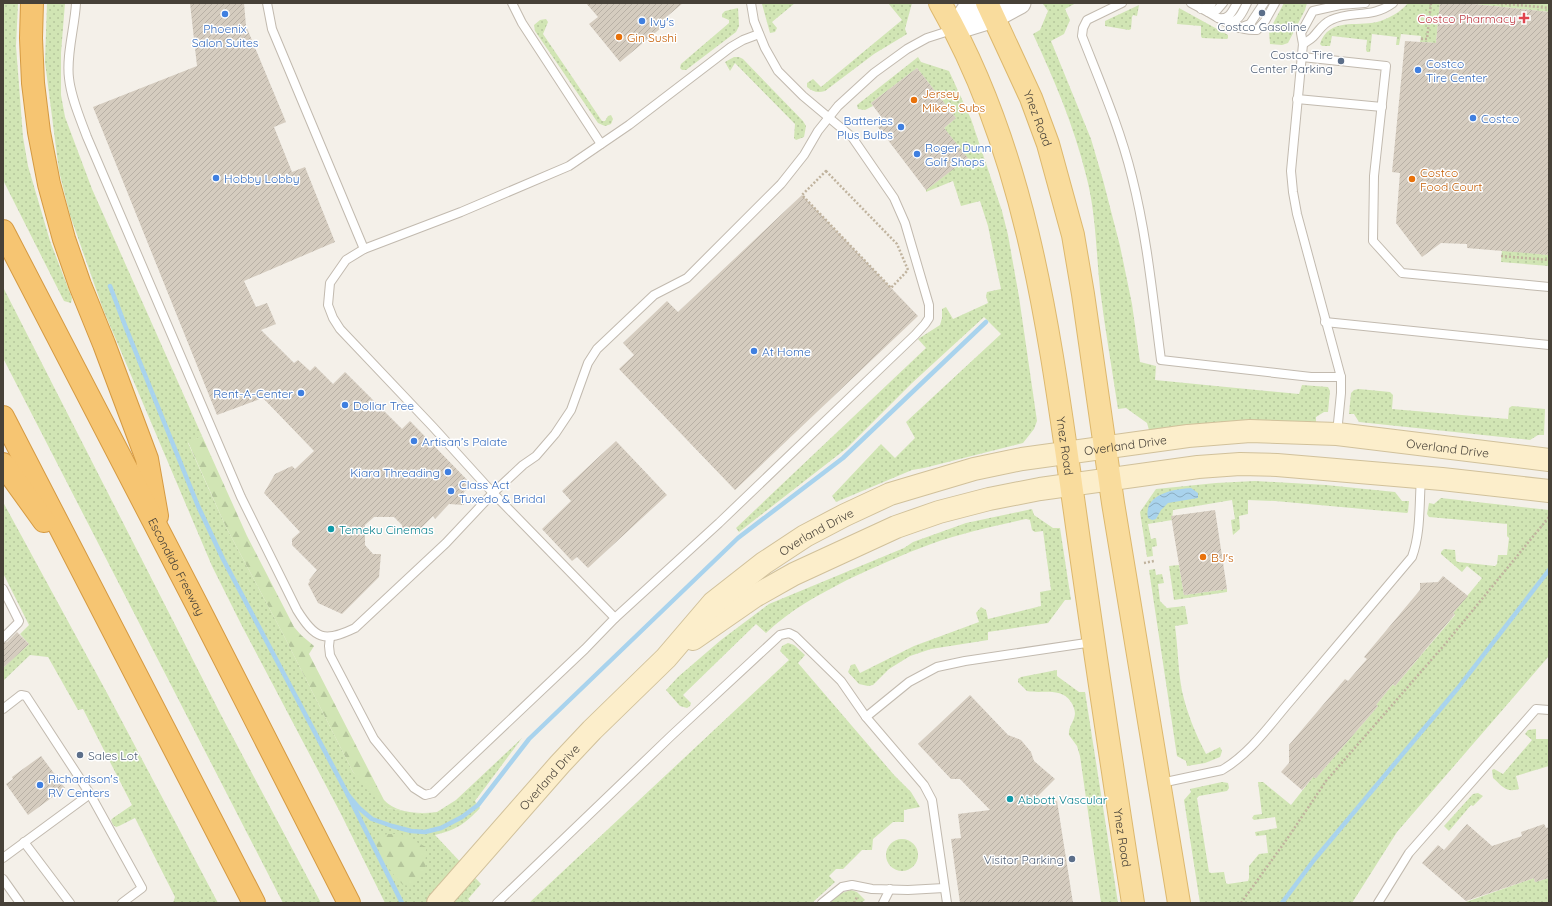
<svg xmlns="http://www.w3.org/2000/svg" width="1552" height="906" viewBox="0 0 1552 906" font-family="Quicksand,sans-serif">
	<style>
		.grass { fill: url(#grass-dots) }
		.forest { fill: url(#forest-firs) }
		.water { fill: url(#water-waves) }
		.lines { fill: none; stroke-linecap: round; stroke-linejoin: round }
		.stream { stroke: #a9d3ed; stroke-width: 4.5 }
		.building { fill: url(#building-hatch) }
		.service-casing { stroke: #c2baaf; stroke-width: 10 }
		.tertiary-casing { stroke: #c2baaf; stroke-width: 23 }
		.secondary-casing { stroke: #d1c19b; stroke-width: 24 }
		.primary-casing { stroke: #ddb86d; stroke-width: 24 }
		.motorway-casing { stroke: #d59a42; stroke-width: 24 }
		.path { stroke: #c0b39e; stroke-width: 2.5; stroke-dasharray: 2 2; stroke-linecap: butt }
		.service { stroke: #fff; stroke-width: 8 }
		.tertiary { stroke: #fff; stroke-width: 21 }
		.secondary { stroke: #fceecb; stroke-width: 22 }
		.primary { stroke: #f9dc9d; stroke-width: 22 }
		.motorway { stroke: #f6c572; stroke-width: 22 }
		.service-dot { fill: #5c6f8a; stroke: #fff; stroke-width: 1.5 }
		.shop-dot { fill: #3f7fe0; stroke: #fff; stroke-width: 1.5 }
		.health-dot { fill: #e0444e; stroke: #fff; stroke-width: 1.5 }
		.food-dot { fill: #e8710a; stroke: #fff; stroke-width: 1.5 }
		.culture-dot { fill: #0f9aa8; stroke: #fff; stroke-width: 1.5 }
		.labels { text-anchor: middle; dominant-baseline: central; stroke-width: 3; stroke-linejoin: round; paint-order: stroke }
		.health-label { font-size: 12px; fill: #be3a42; stroke: #fff; text-anchor: end }
		.shop-label { font-size: 12px; fill: #366cbe; stroke: #fff; text-anchor: start }
		.service-label { font-size: 12px; fill: #4e5e75; stroke: #fff; text-anchor: end }
		.food-label { font-size: 12px; fill: #c56008; stroke: #fff; text-anchor: start }
		.street-label { font-size: 12px; fill: #474138; stroke: #fff }
		.culture-label { font-size: 12px; fill: #0d838f; stroke: #fff; text-anchor: start }
	</style>
	<defs>
		<pattern id="grass-dots" width="8" height="8" patternUnits="userSpaceOnUse"><rect width="8" height="8" fill="#d1e5b4"/><path d="M2 2h.1M6 6h.1" fill="none" stroke="#b5c69c" stroke-width="1.8" stroke-linecap="round"/></pattern>
		<pattern id="forest-firs" width="22" height="20" patternUnits="userSpaceOnUse"><rect width="22" height="20" fill="#d1e5b4"/><path d="M5 1l3.5 6h-7zM16 11l3.5 6h-7z" fill="#b5c69c"/></pattern>
		<pattern id="water-waves" width="16" height="10" patternUnits="userSpaceOnUse"><rect width="16" height="10" fill="#a9d3ed"/><path d="M0 5q4-4 8 0t8 0" fill="none" stroke="#8badc1"/></pattern>
		<pattern id="building-hatch" width="6" height="6" patternUnits="userSpaceOnUse"><rect width="6" height="6" fill="#d5ccbf"/><path d="M-1 1l2-2M0 6l6-6M5 7l2-2" fill="none" stroke="#b8b0a5"/></pattern>
	</defs>
	<rect width="100%" height="100%" fill="#f4f0e9"/>
	<g class="grass">
		<polygon points="3,3 18,3 16,46 23,137 28,166 50,241 70,293 72,298 71,303 64,301 3,180"/>
		<path d="M47 3H65L61 53V95L65 117 92 189 202 436 188 443 226 527 283 634 353 772 387 808 421 814 437 812 456 800 522 738 475 801 480 808C465 824 456 830 435 835L481 884 468 899 471 903H385L341 814 242 626 212 566 103 309 70 215 59 171 45 62Z"/>
		<polygon points="774,3 795,3 772,22 777,28 775,32 770,33 762,4"/>
		<path d="M888 3H912L905 29 907 34 874 54 825 91C818 93 813 92 807 87V83L813 79 821 87 902 20Z"/>
		<path d="M1045 3H1076L1065 9 1070 20 1064 34 1051 41 1091 139 1103 180 1120 246 1132 304 1140 362 1156 366 1155 380 1299 394 1302 385 1328 387 1330 391 1328 412H1324L1316 417V422L1231 421 1149 430 1147 423 1126 408 1118 409C1112 369 1105 329 1100 289 1096 251 1096 212 1086 175 1074 126 1054 79 1033 34L1040 30 1048 11 1043 4Z"/>
		<polygon points="1284,3 1307,3 1305,10 1288,43 1282,45 1270,44 1269,31"/>
		<path d="M1408 3H1440L1436 43 1420 42 1421 36 1401 34 1399 45H1396L1397 37 1372 34 1370 52H1367L1366 50 1367 40 1332 36 1330 46H1322L1320 44C1329 17 1356 27 1377 22 1388 19 1401 12 1408 3Z"/>
		<polygon points="1465,3 1549,4 1549,12"/>
		<polygon points="1139,5 1137,16 1133,15 1132,17 1131,29 1129,30 1105,26 1105,21"/>
		<polygon points="738,8 739,26 736,32 686,70 682,70 680,68 681,64 729,23 729,20 722,17 722,14 725,11"/>
		<polygon points="1179,8 1228,35 1228,38 1227,39 1202,38 1201,36 1201,26 1177,24"/>
		<polygon points="546,19 548,22 543,34 602,121 605,121 608,116 611,115 613,119 611,124 605,126 598,123 535,31 534,25 540,20"/>
		<polygon points="734,57 739,57 743,59 803,121 806,126 804,137 796,140 794,138 795,124 735,63 730,71 725,62"/>
		<polygon points="918,57 921,62 949,71 971,119 1002,211 1008,235 1019,297 1037,421 1034,429 1023,443 924,468 912,470 836,502 832,496 881,444 895,458 915,438 906,422 1001,334 984,317 912,383 847,448 739,532 736,528 926,348 918,339 940,325 942,318 942,309 946,307 953,319 988,303 986,296 987,292 1001,289 988,226 980,201 961,206 953,181 926,192 926,190 967,158 944,128 956,118 917,68 871,103 873,106 865,110 858,109 857,105"/>
		<polygon points="1502,250 1549,255 1549,266 1501,262"/>
		<polygon points="3,287 221,715 321,903 283,903 3,358"/>
		<polygon points="1359,389 1390,392 1393,395 1392,409 1508,419 1509,408 1512,406 1545,409 1544,435 1538,435 1530,440 1359,422 1354,414 1349,414 1351,393 1354,390"/>
		<polygon points="1255,481 1326,485 1395,492 1402,501 1409,501 1408,512 1407,513 1275,501 1248,500 1248,514 1239,516 1240,529 1233,535 1231,520 1235,519 1232,500 1173,510 1172,520 1148,524 1151,539 1156,538 1157,546 1152,547 1153,556 1147,557 1140,512 1156,489 1216,483"/>
		<polygon points="1441,498 1549,510 1549,656 1397,832 1352,903 1200,903 1184,800 1191,792 1190,789 1222,782 1228,783 1229,788 1227,791 1199,796 1197,798 1209,872 1211,873 1224,872 1226,883 1228,884 1248,881 1249,878 1249,866 1259,854 1268,853 1266,835 1256,836 1255,832 1277,828 1275,817 1254,820 1252,818 1254,815 1262,814 1258,782 1263,782 1291,805 1313,777 1316,778 1378,706 1376,705 1393,684 1395,686 1455,615 1453,613 1482,578 1467,566 1462,572 1441,554 1441,552 1444,549 1455,550 1456,561 1458,562 1495,566 1497,564 1498,555 1507,555 1509,538 1507,536 1507,524 1429,517 1427,514 1429,503 1434,504"/>
		<polygon points="3,502 107,693 218,903 173,903 175,897 172,891 135,818 119,826 116,827 113,825 111,820 113,818 132,805 83,709 78,710 48,657 30,655 3,681 3,668 29,644 20,634 29,625 3,573"/>
		<path d="M1032 509 1034 515 1053 528H1060L1071 600H1065L1048 623 988 632V640L931 649 910 656 889 669 873 685 868 686 859 684 848 672 851 665 855 664 860 673 914 646 979 622 976 613 981 607 986 610 988 619 1041 606 1040 592 1051 590 1043 531 1035 532 1032 530 1030 520 1026 519C994 526 962 533 931 544 903 554 875 567 847 580 818 595 790 610 766 633L756 624 683 695 691 703 690 706 687 708 680 706 666 690 678 677 721 640 769 604 904 548 913 542 966 523Z"/>
		<polygon points="1179,565 1184,595 1227,589 1227,592 1174,600 1169,566"/>
		<path d="M1155 569 1156 575 1162 574 1164 583 1158 584 1160 601 1167 608 1185 606 1188 624 1175 626C1178 648 1178 670 1182 691 1187 713 1195 733 1206 754L1220 747 1222 751 1220 757 1205 763 1187 766 1186 761 1177 756 1149 570Z"/>
		<polygon points="788,643 794,645 805,655 798,663 894,775 911,792 920,807 904,810 904,822 893,822 873,839 872,850 862,850 843,869 836,869 829,876 835,882 812,903 529,903 789,660 780,651 782,646"/>
		<path d="M1057 670V676L1079 692H1085L1118 903H1101L1080 756 1077 746 1069 735C1068 727 1074 722 1075 714 1075 710 1073 705 1071 702 1061 687 1042 694 1027 691L1018 682V679L1021 677Z"/>
		<path d="M1536 729V739H1549V766L1516 776 1519 789C1506 793 1502 786 1493 778L1492 770 1494 769 1503 774 1532 740 1525 734 1528 730Z"/>
		<polygon points="1478,793 1483,796 1473,806 1471,805 1449,831 1444,826 1473,794"/>
		<circle cx="902" cy="855" r="16"/>
		<polygon points="1534,878 1535,882 1549,878 1549,903 1463,903"/>
		<polygon points="851,890 857,892 865,900 861,903 830,903 839,894"/>
	</g>
	<g class="forest">
		<path d="M202 436 247 536 294 627 301 635 314 646 309 654 384 800C397 814 420 814 438 812L421 814 387 808 368 791 353 772 283 634 226 527 188 442Z"/>
		<path d="M388 834H401L426 847C425 868 428 872 411 886L403 885C390 872 382 858 375 842L379 836Z"/>
	</g>
	<path class="water" d="M1191 488 1198 493V498L1168 503 1161 510 1156 519 1152 520 1148 518C1143 494 1174 489 1191 488Z"/>
	<g class="lines">
		<g class="stream">
			<polyline points="110,286 126,328 198,506 223,559 348,795 402,903"/>
			<polyline points="348,795 359,808 372,819 392,826 411,831 425,832 441,828 462,817 478,805 529,739 738,538 843,458 986,322"/>
			<polyline points="1282,903 1314,860 1458,688 1549,570"/>
		</g>
	</g>
	<g class="building">
		<polygon points="190,3 244,3 246,26 286,122 274,127 292,172 305,167 335,242 244,281 256,307 267,303 276,324 261,330 294,363 298,360 310,371 315,366 333,384 345,372 402,429 410,421 472,485 464,492 464,505 449,504 435,519 433,516 415,534 402,532 402,525 394,517 374,517 365,525 365,545 373,554 381,554 379,577 342,614 318,603 308,584 310,581 309,580 317,570 292,545 292,539 300,532 264,493 275,474 292,466 295,469 314,451 263,398 217,415 93,107 197,66"/>
		<polygon points="586,3 683,3 658,24 661,28 620,62 589,24 598,17"/>
		<polygon points="1440,3 1465,3 1549,12 1549,255 1467,248 1467,244 1441,243 1422,257 1396,223 1400,173 1392,172 1405,41 1436,43"/>
		<polygon points="917,68 956,118 944,128 968,158 926,190 878,127 885,122 871,103"/>
		<polygon points="802,195 918,316 735,490 619,369 634,355 623,343 667,301 678,312"/>
		<polygon points="616,441 667,495 588,568 577,557 572,561 542,529 571,501 562,491"/>
		<polygon points="1215,510 1227,589 1184,595 1171,516"/>
		<polygon points="1443,576 1468,596 1453,613 1455,614 1395,686 1393,684 1376,705 1378,706 1316,778 1313,777 1302,790 1281,772 1289,763 1289,745 1345,679 1348,681 1367,659 1364,657 1420,590 1420,583 1438,582"/>
		<polygon points="17,632 29,644 3,668 3,643 7,642"/>
		<polygon points="970,695 1008,735 1021,740 1031,752 1034,761 1055,779 1029,805 1057,801 1073,903 960,903 951,839 961,838 958,814 990,810 960,779 951,779 918,744"/>
		<polygon points="41,756 65,788 28,815 6,784 13,779 12,777"/>
		<polygon points="1467,824 1492,846 1522,836 1521,832 1544,824 1546,828 1549,827 1549,878 1535,882 1534,878 1466,901 1422,863 1438,845 1444,850"/>
	</g>
	<g class="lines">
		<defs>
			<g id="service">
				<path d="M76 3C75 26 66 55 69 78 71 98 80 118 87 137L241 497 297 610C315 639 324 643 355 628L446 543 493 493 523 465 536 456 555 434 571 410 588 363 597 349 654 295 687 278 781 184 804 155 818 131 838 106 874 73 907 49 927 38 952 30"/>
				<polyline points="267,3 272,29 364,249"/>
				<polyline points="512,3 522,23 601,144"/>
				<path d="M1122 3 1087 20 1083 28 1082 36C1100 82 1120 128 1132 177 1147 236 1153 299 1161 360L1311 377H1341"/>
				<polyline points="1191,3 1208,12 1217,10 1223,3"/>
				<polyline points="1201,9 1211,5 1212,3"/>
				<path d="M1208 12C1223 21 1239 31 1257 30L1265 21 1275 3"/>
				<path d="M1218 18C1229 20 1232 12 1237 3"/>
				<path d="M1226 22C1239 23 1242 13 1247 3"/>
				<polyline points="1239,28 1250,24 1264,3"/>
				<path d="M1303 44C1306 42 1310 40 1313 37 1319 31 1322 24 1331 20 1351 10 1372 19 1393 3"/>
				<polyline points="1302,57 1386,66 1374,176 1373,241 1402,273 1549,287"/>
				<polyline points="1297,99 1382,107"/>
				<polyline points="1325,322 1549,345"/>
				<polyline points="1337,433 1341,393 1341,377 1297,214 1293,192 1291,171 1303,44 1301,33 1313,11 1340,5 1365,3"/>
				<polyline points="3,589 19,621 18,623 3,638"/>
				<polyline points="615,618 719,523 915,335 925,324 929,318 929,305 905,223 894,198 852,137 803,96 778,71 765,48 754,21 751,3"/>
				<polyline points="330,637 329,646 330,655 374,739 414,788 425,795 433,793 585,649 615,618 493,493 433,427 340,329 333,318 328,305 330,283 346,260 364,249 461,212 569,166 629,125 731,47 743,40 759,34"/>
				<polyline points="3,709 21,695 26,696 90,794 142,888 122,903"/>
				<path d="M1161 783 1222 770C1251 753 1271 723 1292 699 1332 652 1372 604 1412 557 1421 532 1419 505 1421 478"/>
				<polyline points="24,842 70,903"/>
				<polyline points="3,858 90,794"/>
				<polyline points="3,879 20,903"/>
				<polyline points="497,903 671,736 780,635 789,633 795,636 841,681 866,717"/>
				<polyline points="822,903 842,887 852,885 872,889 908,890 944,888"/>
				<polyline points="883,903 890,889"/>
				<polyline points="947,903 932,800 924,785 866,717 909,682 937,667 965,661 1093,642"/>
				<polyline points="1378,903 1409,853 1536,709 1549,710"/>
			</g>
			<g id="tertiary">
				<polyline points="955,29 994,17 1020,3"/>
				<polyline points="955,29 972,3"/>
			</g>
			<g id="secondary">
				<polyline points="693,639 755,596 794,574 896,527 939,512 989,499 1040,489 1198,467 1240,464 1277,465 1442,479 1549,491"/>
				<path id="s1" d="M438 903 560 764 592 730 666 658 713 603 764 563 805 536 845 515 890 494 974 469 1022 459 1188 436 1250 431 1337 434 1549 460"/>
			</g>
			<g id="primary">
				<path id="s2" d="M940 3C1029 158 1050 338 1075 512 1093 642 1113 773 1133 903"/>
				<path id="s3" d="M987 3 1031 98 1048 144 1073 235 1083 294 1113 503 1179 903"/>
			</g>
			<g id="motorway">
				<polyline points="32,3 31,38 33,83 39,132 49,184 64,239 80,285 104,344 147,459 157,516"/>
				<path id="s4" d="M3 231 197 605 349 903"/>
				<polyline points="3,417 254,903"/>
				<polyline points="3,464 44,521"/>
			</g>
		</defs>
		<use href="#service" class="service-casing"/>
		<use href="#tertiary" class="tertiary-casing"/>
		<use href="#secondary" class="secondary-casing"/>
		<use href="#primary" class="primary-casing"/>
		<use href="#motorway" class="motorway-casing"/>
		<g class="path">
			<polyline points="1497,3 1549,8"/>
			<polyline points="1421,39 1427,39 1431,3"/>
			<polygon points="826,171 897,244 908,270 891,288 802,195"/>
			<polyline points="1501,256 1549,260"/>
			<polyline points="1144,563 1154,561"/>
			<polyline points="854,903 857,897"/>
			<polyline points="1241,903 1287,839 1326,781 1446,643 1549,517"/>
		</g>
		<use href="#service" class="service"/>
		<use href="#tertiary" class="tertiary"/>
		<use href="#secondary" class="secondary"/>
		<use href="#primary" class="primary"/>
		<use href="#motorway" class="motorway"/>
	</g>
	<g class="service-dot">
		<circle cx="1262" cy="13" r="4"/>
		<circle cx="1341" cy="61" r="4"/>
		<circle cx="80" cy="755" r="4"/>
		<circle cx="1072" cy="859" r="4"/>
	</g>
	<g class="shop-dot">
		<circle cx="225" cy="14" r="4"/>
		<circle cx="642" cy="21" r="4"/>
		<circle cx="1418" cy="70" r="4"/>
		<circle cx="1473" cy="118" r="4"/>
		<circle cx="901" cy="127" r="4"/>
		<circle cx="917" cy="154" r="4"/>
		<circle cx="216" cy="178" r="4"/>
		<circle cx="754" cy="351" r="4"/>
		<circle cx="301" cy="393" r="4"/>
		<circle cx="345" cy="405" r="4"/>
		<circle cx="414" cy="441" r="4"/>
		<circle cx="448" cy="472" r="4"/>
		<circle cx="451" cy="491" r="4"/>
		<circle cx="40" cy="785" r="4"/>
	</g>
	<path class="health-dot" d="M1522 12h4v4h4v4h-4v4h-4v-4h-4v-4h4z"/>
	<g class="food-dot">
		<circle cx="619" cy="37" r="4"/>
		<circle cx="914" cy="100" r="4"/>
		<circle cx="1412" cy="179" r="4"/>
		<circle cx="1203" cy="557" r="4"/>
	</g>
	<g class="culture-dot">
		<circle cx="331" cy="529" r="4"/>
		<circle cx="1010" cy="799" r="4"/>
	</g>
	<g class="labels">
		<g class="health-label">
			<text x="1516" y="18">Costco Pharmacy</text>
		</g>
		<g class="shop-label">
			<text x="650" y="21">Ivy's</text>
			<text x="225" y="28" text-anchor="middle">Phoenix<tspan x="225" dy="14">Salon Suites</tspan></text>
			<text x="1426" y="63">Costco<tspan x="1426" dy="14">Tire Center</tspan></text>
			<text x="1481" y="118">Costco</text>
			<text x="893" y="120" text-anchor="end">Batteries<tspan x="893" dy="14">Plus Bulbs</tspan></text>
			<text x="925" y="147">Roger Dunn<tspan x="925" dy="14">Golf Shops</tspan></text>
			<text x="224" y="178">Hobby Lobby</text>
			<text x="762" y="351">At Home</text>
			<text x="293" y="393" text-anchor="end">Rent-A-Center</text>
			<text x="353" y="405">Dollar Tree</text>
			<text x="422" y="441">Artisan’s Palate</text>
			<text x="440" y="472" text-anchor="end">Kiara Threading</text>
			<text x="459" y="484">Class Act<tspan x="459" dy="14">Tuxedo &amp; Bridal</tspan></text>
			<text x="48" y="778">Richardson's<tspan x="48" dy="14">RV Centers</tspan></text>
		</g>
		<g class="service-label">
			<text x="1262" y="26" text-anchor="middle">Costco Gasoline</text>
			<text x="1333" y="54">Costco Tire<tspan x="1333" dy="14">Center Parking</tspan></text>
			<text x="88" y="755" text-anchor="start">Sales Lot</text>
			<text x="1064" y="859">Visitor Parking</text>
		</g>
		<g class="food-label">
			<text x="627" y="37">Gin Sushi</text>
			<text x="922" y="93">Jersey<tspan x="922" dy="14">Mike's Subs</tspan></text>
			<text x="1420" y="172">Costco<tspan x="1420" dy="14">Food Court</tspan></text>
			<text x="1211" y="557">BJ's</text>
		</g>
		<g class="street-label">
			<text stroke="none"><textPath href="#s3" startOffset="126">Ynez Road</textPath></text>
			<text stroke="none"><textPath href="#s1" startOffset="857">Overland Drive</textPath></text>
			<text stroke="none"><textPath href="#s2" startOffset="463">Ynez Road</textPath></text>
			<text stroke="none"><textPath href="#s1" startOffset="1181">Overland Drive</textPath></text>
			<text stroke="none"><textPath href="#s1" startOffset="533">Overland Drive</textPath></text>
			<text stroke="none"><textPath href="#s4" startOffset="378">Escondido Freeway</textPath></text>
			<text stroke="none"><textPath href="#s1" startOffset="168">Overland Drive</textPath></text>
			<text stroke="none"><textPath href="#s2" startOffset="859">Ynez Road</textPath></text>
		</g>
		<g class="culture-label">
			<text x="339" y="529">Temeku Cinemas</text>
			<text x="1018" y="799">Abbott Vascular</text>
		</g>
	</g>
	<rect width="1552" height="906" fill="none" stroke="#474138" stroke-width="8"/>
</svg>
